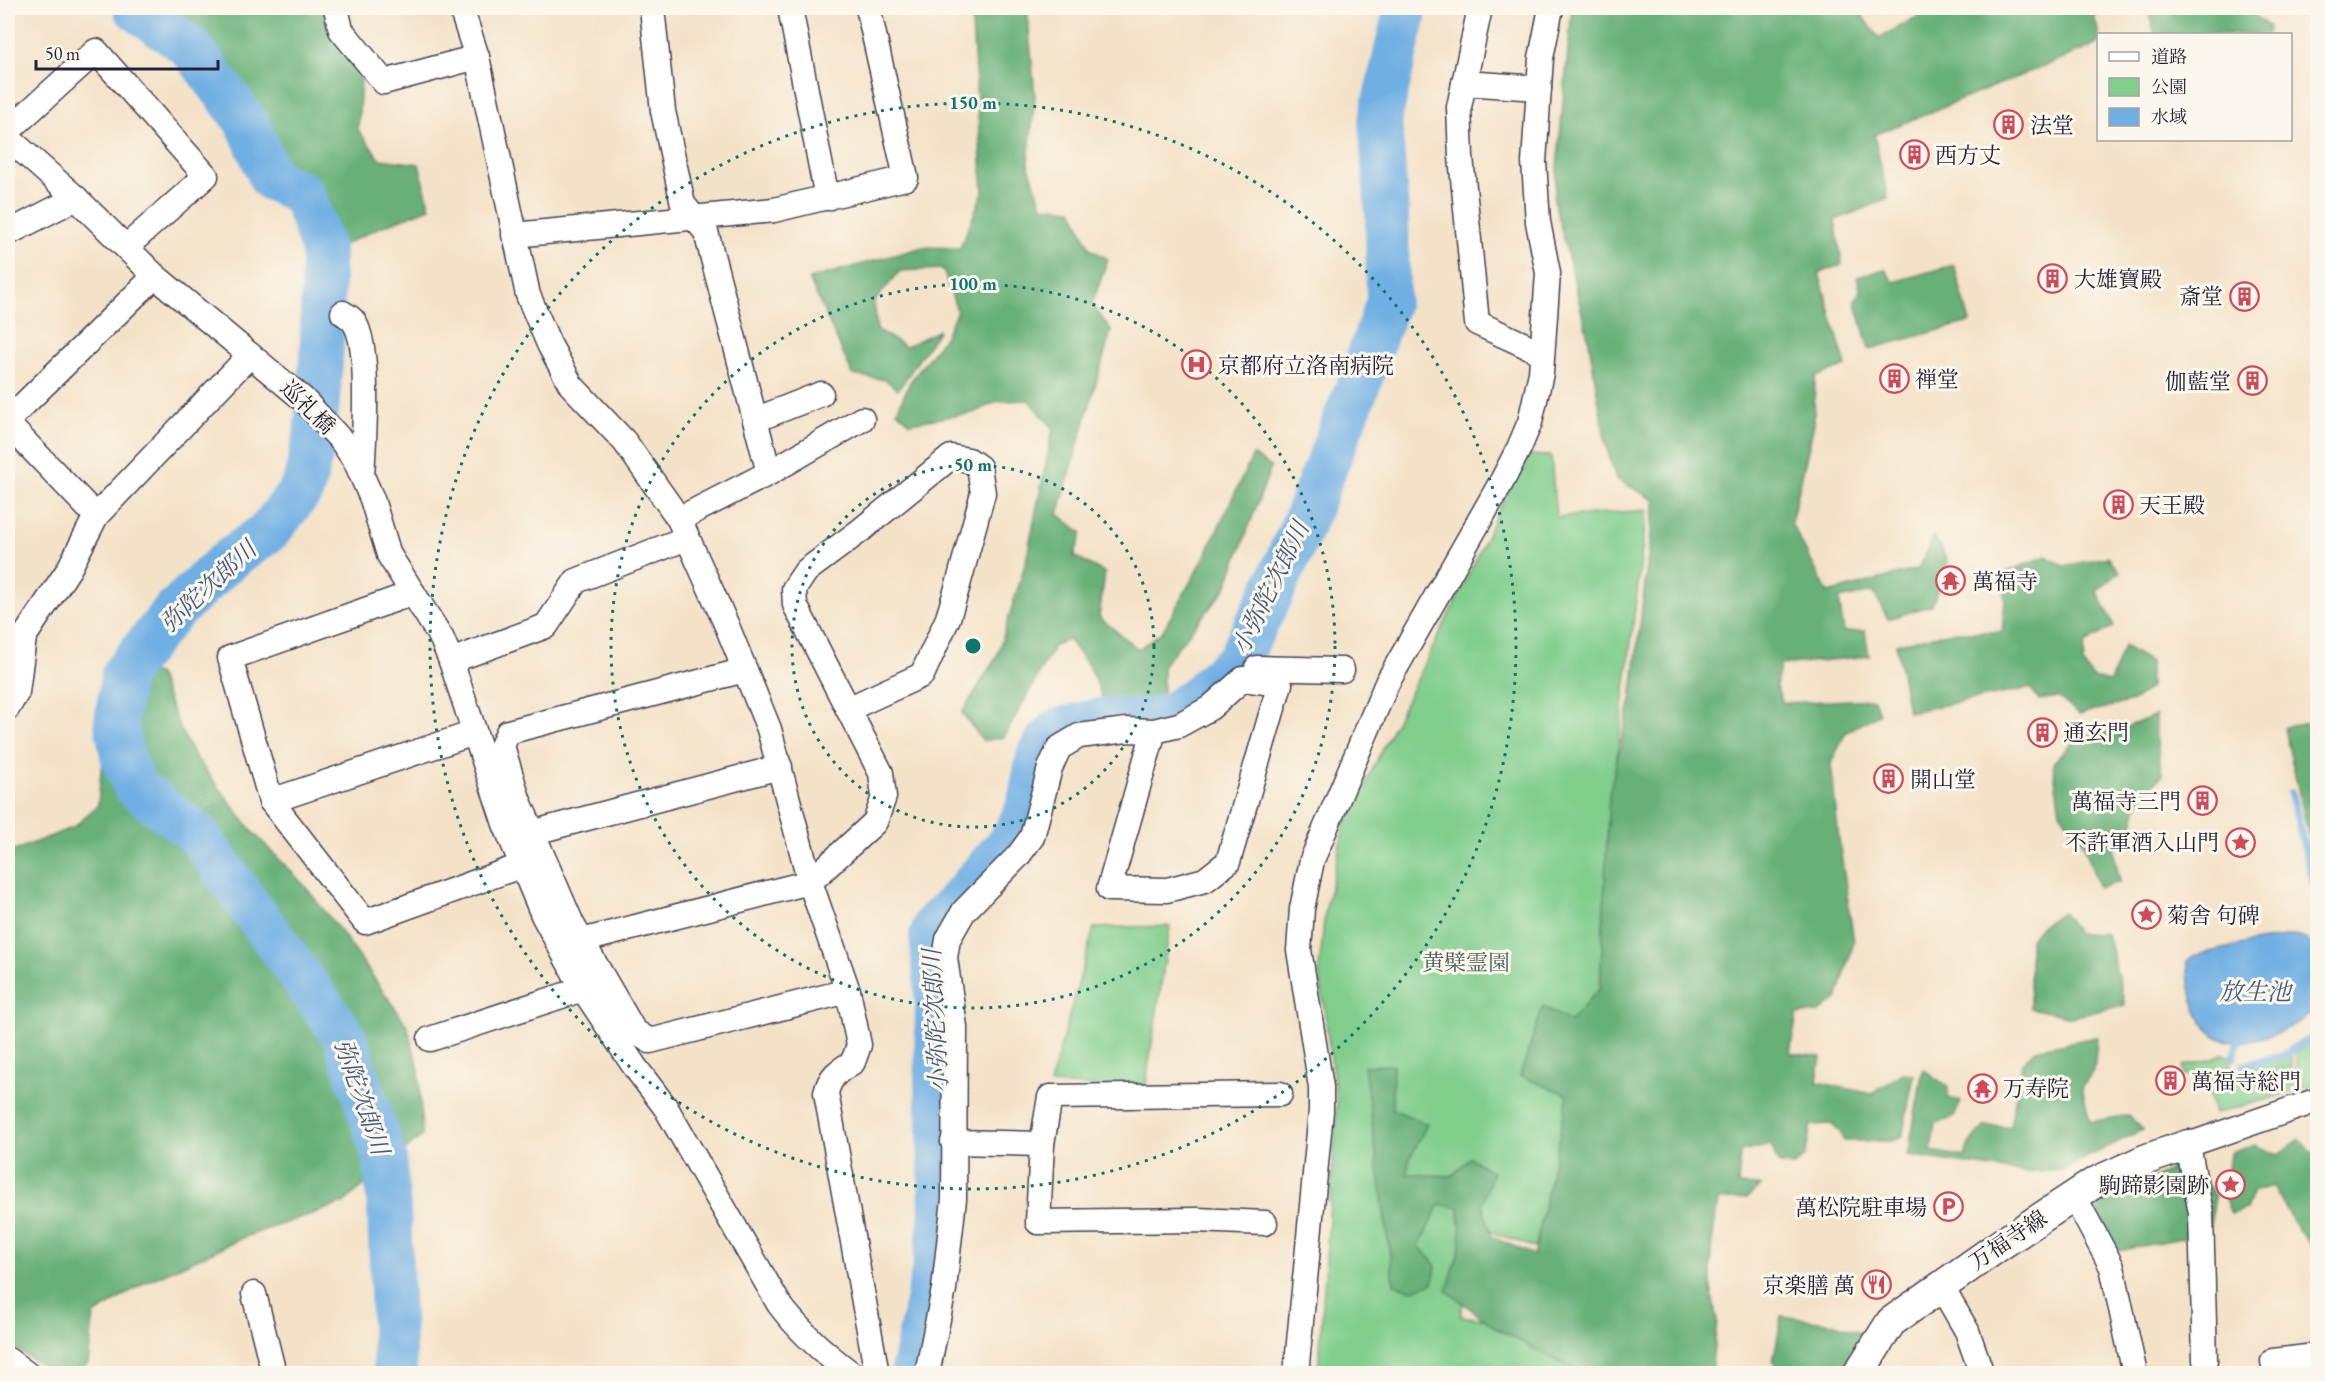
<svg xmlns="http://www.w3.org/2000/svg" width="2325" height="1381" viewBox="0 0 2325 1381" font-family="'EB Garamond','Noto Serif JP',serif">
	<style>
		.green { fill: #80cd8c; stroke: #517864; stroke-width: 1.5 }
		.forest { fill: #68b078; stroke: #45695a; stroke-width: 1.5 }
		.water { fill: #6fafe3; stroke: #48688f; stroke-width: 1.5 }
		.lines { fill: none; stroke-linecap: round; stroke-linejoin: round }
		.stream { stroke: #6fafe3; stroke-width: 8 }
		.river { stroke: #6fafe3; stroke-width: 44 }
		.minor-casing { stroke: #423f50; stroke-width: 27 }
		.major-casing { stroke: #423f50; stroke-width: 33 }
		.minor { stroke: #fff; stroke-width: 24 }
		.major { stroke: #fff; stroke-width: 30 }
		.ring { fill: none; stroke: #0f766e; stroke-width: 3; stroke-dasharray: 3 6 }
		.labels { text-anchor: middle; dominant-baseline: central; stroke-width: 6; stroke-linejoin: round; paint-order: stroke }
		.poi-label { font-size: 22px; fill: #22223b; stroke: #fbf7ec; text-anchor: start }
		.street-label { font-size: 22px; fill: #22223b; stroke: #fbf7ec }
		.park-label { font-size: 22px; fill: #435e57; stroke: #fbf7ec }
		.water-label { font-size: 24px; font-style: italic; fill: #415a7e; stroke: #fbf7ec }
		.centre { fill: #0f766e; stroke: #fbf7ec; stroke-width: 3 }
		.ring-label { font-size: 18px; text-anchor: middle; font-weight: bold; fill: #0f766e; stroke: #fbf7ec; stroke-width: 6; stroke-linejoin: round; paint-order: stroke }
	</style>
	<rect width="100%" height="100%" fill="#fbf7ec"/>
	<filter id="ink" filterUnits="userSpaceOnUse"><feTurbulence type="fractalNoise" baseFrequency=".0167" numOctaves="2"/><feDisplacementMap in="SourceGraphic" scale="12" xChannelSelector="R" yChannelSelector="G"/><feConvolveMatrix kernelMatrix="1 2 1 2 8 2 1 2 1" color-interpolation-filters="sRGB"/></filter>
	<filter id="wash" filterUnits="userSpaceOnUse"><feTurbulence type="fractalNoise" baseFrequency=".008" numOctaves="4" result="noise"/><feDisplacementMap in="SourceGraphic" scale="24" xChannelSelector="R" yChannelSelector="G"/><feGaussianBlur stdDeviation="1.35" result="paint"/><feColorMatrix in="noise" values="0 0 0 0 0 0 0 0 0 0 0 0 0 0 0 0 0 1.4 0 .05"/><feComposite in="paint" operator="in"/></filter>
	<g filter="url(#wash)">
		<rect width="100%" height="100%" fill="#f4e2c8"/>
		<g class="green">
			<polygon points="1524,455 1551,456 1556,517 1647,510 1616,765 1610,984 1536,1248 1481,1228 1460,1316 1509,1322 1589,1374 1318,1374 1337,1104 1319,970 1325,912 1344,827 1470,572"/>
			<polygon points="1170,926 1145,1089 1050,1084 1094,928"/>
			<path d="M2317 1039V1085L2214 1114 2205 1072 2184 1076 2183 1066 2214 1059 2223 1054 2233 1057 2230 1063 2232 1070 2241 1073 2246 1068C2254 1080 2267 1084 2281 1083 2295 1075 2300 1068 2295 1052L2304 1045Z"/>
			<path d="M2291 1054C2300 1082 2264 1086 2251 1067Z"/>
		</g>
		<g class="forest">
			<polygon points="164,8 342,8 361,80 358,130 380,159 419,164 430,208 378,228 342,246 319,190 280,169 243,97 193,24"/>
			<polygon points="971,8 1027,8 1035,97 1028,163 1042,206 1072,209 1090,249 1108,259 1092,304 1111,331 1058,514 1082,533 1074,556 1105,573 1099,617 1138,649 1162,632 1203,560 1253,455 1271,467 1226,588 1163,665 1163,702 1128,707 1106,706 1090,668 1068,639 1055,645 1004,737 983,741 962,713 997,656 1026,561 1053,428 1029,400 998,401 973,413 910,423 897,411 910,382 944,338 957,311 943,269 900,271 874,302 877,330 906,347 939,330 898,390 886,380 853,375 809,279 923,247 960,248 983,192"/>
			<polygon points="1572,8 1868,8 1862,16 1879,38 1931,9 2119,8 2094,15 2099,34 2098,44 1874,135 1888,199 1835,220 1842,264 1819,273 1846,366 1815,377 1814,424 1791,523 1828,593 1918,569 1934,536 1948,562 1932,605 1888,619 1873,592 1839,599 1844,632 1865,631 1869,656 1780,665 1776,687 1783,703 1874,699 1879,714 1846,732 1831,763 1839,840 1854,942 1837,999 1818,1013 1797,1014 1790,1053 1821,1057 1817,1082 1872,1094 1903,1073 1914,1075 1902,1137 1891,1141 1844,1141 1840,1132 1831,1124 1811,1125 1805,1157 1793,1166 1778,1163 1771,1145 1740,1152 1738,1185 1761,1186 1747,1198 1718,1200 1711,1249 1711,1288 1717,1322 1711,1373 1579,1373 1496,1328 1447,1291 1461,1244 1459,1208 1440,1204 1419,1246 1436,1266 1433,1283 1412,1290 1394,1284 1364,1066 1393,1065 1392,1109 1427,1124 1409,1161 1407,1174 1452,1176 1470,1158 1493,1172 1482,1204 1492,1237 1534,1255 1568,1095 1520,1076 1543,1006 1570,1022 1600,988 1609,795 1631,699 1655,500 1616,479 1606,445 1588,337 1554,200"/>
			<polygon points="2147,8 2246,8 2269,27 2267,34 2155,34"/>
			<polygon points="1954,265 1970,322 1869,349 1855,300 1861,292 1857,277 1885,269 1893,282"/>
			<polygon points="2046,556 2064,566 2108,557 2120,572 2097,591 2114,626 2085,643 2083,664 2093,678 2110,682 2124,646 2150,662 2150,688 2133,701 2079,714 2058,697 2039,700 2031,688 1908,712 1896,644 1952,632 2002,632 2005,601 2002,574"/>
			<path d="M144 672 158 674 179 727 193 754 253 832 304 885 345 937 407 1025 419 1070 422 1136 343 1203 247 1236 142 1284 94 1315 88 1363 76 1373C46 1374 33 1358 8 1345V853L74 827 98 805 101 770 131 687Z"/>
			<path d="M2156 715V736L2162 775C2144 793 2129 809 2135 835L2112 842 2120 882 2099 888 2084 845 2060 812 2053 763 2078 737 2117 731Z"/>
			<polygon points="2307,723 2317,761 2318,862 2315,863 2284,727"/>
			<polygon points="2063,912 2077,933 2107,934 2125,1005 2071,1017 2030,1008 2030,939 2042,925"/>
			<path d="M2097 1037 2094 1071 2082 1087 2090 1122 2129 1115 2142 1130 2061 1170 2024 1173 1908 1155 1923 1069 1948 1087V1098L1961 1101C1954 1119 1954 1119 1935 1123L1931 1151 1965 1157 1969 1144 1985 1126 2010 1127 2022 1063 2036 1049Z"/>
			<polygon points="2300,1139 2317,1157 2317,1250 2299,1231 2273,1186 2253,1191 2246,1209 2231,1214 2225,1199 2230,1153 2254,1145 2278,1155"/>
			<polygon points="2172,1168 2190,1178 2204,1178 2215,1197 2210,1226 2186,1237 2113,1252 2091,1218 2095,1204 2120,1199"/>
			<polygon points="1782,1316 1832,1323 1866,1334 1839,1373 1785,1373 1773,1361"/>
		</g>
		<path class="water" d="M2291 936C2307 937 2311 941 2315 956 2318 965 2320 994 2317 1002 2309 1019 2291 1028 2274 1034 2260 1038 2245 1043 2229 1041 2198 1036 2186 987 2188 961L2193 956 2253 942Z"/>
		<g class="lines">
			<g class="stream">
				<polyline points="2291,793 2318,900"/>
				<polyline points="2234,1057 2237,1043 2240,1041"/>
				<polyline points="2244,1066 2288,1053 2302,1042 2316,1037"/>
			</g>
			<g class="river">
				<polyline points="135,8 191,48 248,124 271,179 303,194 323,249 322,347 315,438 303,488 269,531 225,563 173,612 123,674 116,723 123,760 136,788 197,834 344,1036 385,1159 389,1211 395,1374"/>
				<polyline points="912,1374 935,1264 941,1213 939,1119 936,1086 937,1001 931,936 935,924 954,906 1013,838 1028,807 1038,757 1046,743 1058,730 1104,719 1153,720 1176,712 1197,697 1238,660 1271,596 1303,524 1358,386 1388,301 1387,213 1380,119 1406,8"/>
			</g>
		</g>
	</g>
	<g filter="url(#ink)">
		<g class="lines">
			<defs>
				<g id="minor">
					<polyline points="336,8 341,30 384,82 477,57"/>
					<path d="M461 8 477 57 528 295 549 344 571 385 625 442 679 519 727 626 769 729 810 882 848 991 859 1045 853 1062C838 1071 830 1076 826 1093L877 1374"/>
					<polyline points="652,8 663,111 683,204 706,232 769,473"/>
					<polyline points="790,8 827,198"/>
					<polyline points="1480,8 1459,107 1461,157 1477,323 1542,353"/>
					<polyline points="1464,83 1539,88"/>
					<polyline points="8,131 96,51 206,176 126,247"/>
					<path d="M8 138 76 198 155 276 303 399 341 440 356 462 372 499 389 555 442 639 451 661 505 824 543 915 583 989 635 1067 666 1108 779 1304C799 1331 825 1354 852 1374"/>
					<polyline points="8,233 76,198"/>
					<polyline points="514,235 774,210 906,178 868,8"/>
					<path d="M343 313C347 316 352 318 354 322 371 347 364 443 362 475"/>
					<polyline points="8,420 155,276"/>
					<polyline points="755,420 821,394"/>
					<polyline points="8,424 96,516"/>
					<polygon points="951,457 969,460 979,467 983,493 958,585 948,618 922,675 848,709 795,605 794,589 806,571 861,530"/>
					<polyline points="679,519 769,473 862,419"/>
					<polyline points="413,593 230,658 271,801 365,922 523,865"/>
					<polyline points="451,661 546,626 576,581 687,538"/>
					<polyline points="1257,668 1342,670"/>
					<polyline points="745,670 508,732 502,746 518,799 572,924 634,1031 650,1041 848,991"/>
					<polyline points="8,707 17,692 24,637 69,569 96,516 250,355"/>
					<polyline points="271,801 474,733"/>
					<polyline points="531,833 780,767"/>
					<polyline points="581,941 810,882 875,822 884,797 881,773 848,709"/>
					<polyline points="430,1039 583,989"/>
					<polyline points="953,1142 1042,1144"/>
					<polyline points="2074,1196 2112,1267 2135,1374"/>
					<polyline points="1265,1223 1197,1220 1038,1222 1042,1144 1050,1097 1280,1094"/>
					<polyline points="1941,1286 1967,1331 1982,1374"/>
					<polyline points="254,1294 274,1374"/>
					<polyline points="8,1360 27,1374"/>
					<polyline points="2205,1360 2201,1213 2188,1145 2318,1100"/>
					<polyline points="927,1374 944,1289 954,1199 955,1027 945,958 948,939 964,911 1018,856 1032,837 1050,768 1059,748 1079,736 1127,730 1154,731 1179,725 1210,708 1243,679 1280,684 1228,862 1205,880 1167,890 1109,889 1154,731"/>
					<polyline points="1296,1374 1321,1111 1321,1087 1299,950 1302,909 1312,860 1387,683 1502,481 1519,448 1530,422 1541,373 1548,273 1538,222 1534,162 1541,58 1551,8"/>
					<polyline points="2276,1374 2273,1361 2315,1356"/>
				</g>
				<polyline id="major" points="1858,1374 1891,1322 2000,1245 2094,1183 2147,1159 2188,1145"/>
			</defs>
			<use href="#minor" class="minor-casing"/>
			<use href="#major" class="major-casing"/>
			<use href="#minor" class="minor"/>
			<use href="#major" class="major"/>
		</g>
	</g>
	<g class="ring">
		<circle cx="973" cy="646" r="181"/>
		<circle cx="973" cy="646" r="362"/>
		<circle cx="973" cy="646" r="543"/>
	</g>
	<defs>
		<symbol id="building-ring" viewBox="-11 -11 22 22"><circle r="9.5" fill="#fbf7ec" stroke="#d1495b" stroke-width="1.5"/><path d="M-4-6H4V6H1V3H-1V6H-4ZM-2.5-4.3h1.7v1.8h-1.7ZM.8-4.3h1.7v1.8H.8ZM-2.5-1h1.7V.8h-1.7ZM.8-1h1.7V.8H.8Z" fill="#d1495b"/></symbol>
		<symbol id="hospital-ring" viewBox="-11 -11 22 22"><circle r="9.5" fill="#fbf7ec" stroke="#d1495b" stroke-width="1.5"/><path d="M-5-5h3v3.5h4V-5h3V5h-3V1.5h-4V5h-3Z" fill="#d1495b"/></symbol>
		<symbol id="temple-ring" viewBox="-11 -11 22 22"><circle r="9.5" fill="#fbf7ec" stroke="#d1495b" stroke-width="1.5"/><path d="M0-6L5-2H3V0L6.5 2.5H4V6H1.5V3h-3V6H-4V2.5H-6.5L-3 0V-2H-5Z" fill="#d1495b"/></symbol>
		<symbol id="sight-ring" viewBox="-11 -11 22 22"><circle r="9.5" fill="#fbf7ec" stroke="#d1495b" stroke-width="1.5"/><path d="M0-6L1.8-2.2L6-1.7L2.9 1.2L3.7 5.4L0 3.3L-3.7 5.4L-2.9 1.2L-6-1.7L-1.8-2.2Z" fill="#d1495b"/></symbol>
		<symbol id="parking-ring" viewBox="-11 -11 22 22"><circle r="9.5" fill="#fbf7ec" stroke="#d1495b" stroke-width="1.5"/><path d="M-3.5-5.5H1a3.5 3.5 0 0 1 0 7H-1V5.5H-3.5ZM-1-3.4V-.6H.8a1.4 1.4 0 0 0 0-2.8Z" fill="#d1495b"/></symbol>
		<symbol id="restaurant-ring" viewBox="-11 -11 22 22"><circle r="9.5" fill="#fbf7ec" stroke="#d1495b" stroke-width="1.5"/><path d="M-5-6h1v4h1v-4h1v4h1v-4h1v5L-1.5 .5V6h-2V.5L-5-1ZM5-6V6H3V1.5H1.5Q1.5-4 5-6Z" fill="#d1495b"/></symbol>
	</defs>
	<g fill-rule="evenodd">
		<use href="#building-ring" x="1992" y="108" width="33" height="33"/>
		<use href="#building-ring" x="1898" y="138" width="33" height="33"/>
		<use href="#building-ring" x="2036" y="262" width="33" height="33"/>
		<use href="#building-ring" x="2228" y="280" width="33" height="33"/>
		<use href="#hospital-ring" x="1180" y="348" width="33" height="33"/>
		<use href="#building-ring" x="1878" y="362" width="33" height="33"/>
		<use href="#building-ring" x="2236" y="364" width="33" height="33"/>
		<use href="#building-ring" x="2102" y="488" width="33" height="33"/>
		<use href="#temple-ring" x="1934" y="564" width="33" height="33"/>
		<use href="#building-ring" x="2026" y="716" width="33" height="33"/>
		<use href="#building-ring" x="1872" y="762" width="33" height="33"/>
		<use href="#building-ring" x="2186" y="784" width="33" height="33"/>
		<use href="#sight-ring" x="2224" y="826" width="33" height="33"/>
		<use href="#sight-ring" x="2130" y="898" width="33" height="33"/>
		<use href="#building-ring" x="2154" y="1064" width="33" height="33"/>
		<use href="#temple-ring" x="1966" y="1072" width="33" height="33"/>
		<use href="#sight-ring" x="2214" y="1168" width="33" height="33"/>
		<use href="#parking-ring" x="1932" y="1190" width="33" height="33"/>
		<use href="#restaurant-ring" x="1860" y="1268" width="33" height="33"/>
	</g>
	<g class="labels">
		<g class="poi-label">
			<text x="2030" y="125">法堂</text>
			<text x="1935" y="155">西方丈</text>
			<text x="2074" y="279">大雄寶殿</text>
			<text x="2223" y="296" text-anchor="end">斎堂</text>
			<text x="1218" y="365">京都府立洛南病院</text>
			<text x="1915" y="379">禅堂</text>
			<text x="2231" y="381" text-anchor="end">伽藍堂</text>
			<text x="2139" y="505">天王殿</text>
			<text x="1972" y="581">萬福寺</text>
			<text x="2063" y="732">通玄門</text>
			<text x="1910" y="779">開山堂</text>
			<text x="2181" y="801" text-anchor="end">萬福寺三門</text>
			<text x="2219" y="842" text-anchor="end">不許軍酒入山門</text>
			<text x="2167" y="915">菊舎 句碑</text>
			<text x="2191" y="1081">萬福寺総門</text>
			<text x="2003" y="1088">万寿院</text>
			<text x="2209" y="1185" text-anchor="end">駒蹄影園跡</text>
			<text x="1927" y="1207" text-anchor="end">萬松院駐車場</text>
			<text x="1855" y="1285" text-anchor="end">京楽膳 萬</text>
		</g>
		<g class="street-label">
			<text transform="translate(308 407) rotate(45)">巡礼橋</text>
			<text transform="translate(2008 1240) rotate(-34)">万福寺線</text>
		</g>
		<g class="park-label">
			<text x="1466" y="962">黄檗霊園</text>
		</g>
		<g class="water-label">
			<text transform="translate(208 586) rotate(-43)">弥陀次郎川</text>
			<text transform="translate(1270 588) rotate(-64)">小弥陀次郎川</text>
			<text x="2255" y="991">放生池</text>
			<text transform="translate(935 1021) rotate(-93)">小弥陀次郎川</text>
			<text transform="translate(362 1097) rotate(71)">弥陀次郎川</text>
		</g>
	</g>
	<circle cx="973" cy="646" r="9" class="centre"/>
	<g class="ring-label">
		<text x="973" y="109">150 m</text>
		<text x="973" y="290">100 m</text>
		<text x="973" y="471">50 m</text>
	</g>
	<rect width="2325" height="1381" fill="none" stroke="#fbf7ec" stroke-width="30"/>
	<rect x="2097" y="33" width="195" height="108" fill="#fbf7ec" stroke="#a4a2a5" stroke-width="1.5"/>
	<rect x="2109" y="52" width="30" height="9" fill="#ffffff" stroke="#a4a2a5" stroke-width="1.5"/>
	<text x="2151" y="63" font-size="18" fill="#22223b">道路</text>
	<rect x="2109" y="78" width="30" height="18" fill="#80cd8c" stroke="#a4a2a5" stroke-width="1.5"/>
	<text x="2151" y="93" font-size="18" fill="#22223b">公園</text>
	<rect x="2109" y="108" width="30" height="18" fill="#6fafe3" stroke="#a4a2a5" stroke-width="1.5"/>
	<text x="2151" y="123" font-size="18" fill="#22223b">水域</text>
	<path d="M36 60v9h182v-9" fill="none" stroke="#22223b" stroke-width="3"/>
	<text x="45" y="60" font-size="18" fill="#22223b" stroke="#fbf7ec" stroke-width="4.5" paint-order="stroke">50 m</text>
</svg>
